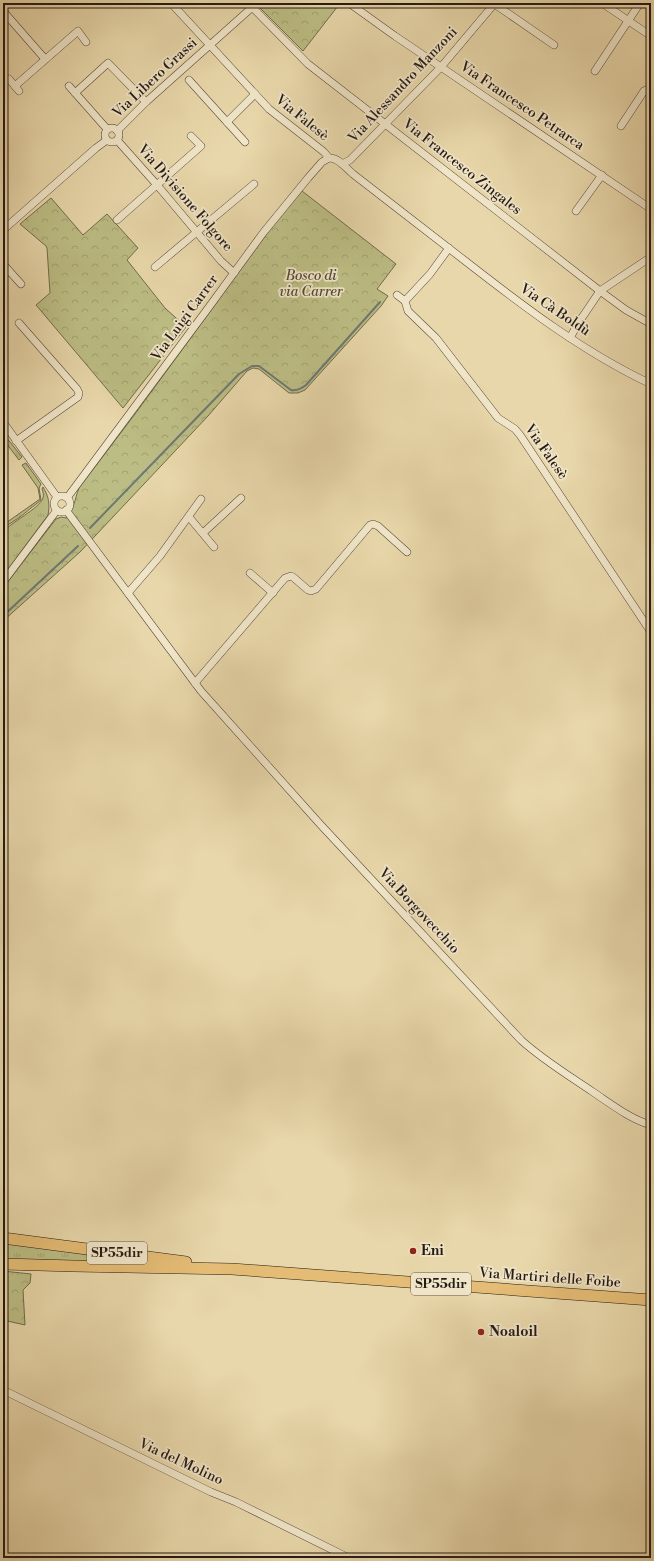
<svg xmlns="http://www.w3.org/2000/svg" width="654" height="1561" viewBox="0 0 654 1561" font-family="'Libre Bodoni',serif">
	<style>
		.grass { fill: url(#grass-tufts); stroke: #706c4c }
		.park { fill: url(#park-crowns); stroke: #706c4c }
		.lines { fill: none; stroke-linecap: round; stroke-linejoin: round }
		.stream { stroke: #6e7875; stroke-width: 2 }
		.minor-casing { stroke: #56493a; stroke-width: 8 }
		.highway-casing { stroke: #251a14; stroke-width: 12 }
		.minor { stroke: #f0e5c8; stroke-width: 7 }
		.highway { stroke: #e4bc75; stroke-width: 11 }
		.poi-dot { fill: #8f2418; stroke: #f0e5c8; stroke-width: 1.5 }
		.labels { text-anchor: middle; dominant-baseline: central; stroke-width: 3.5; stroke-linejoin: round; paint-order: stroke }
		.shield { fill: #f0e5c8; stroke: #62574a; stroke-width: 1 }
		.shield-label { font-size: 13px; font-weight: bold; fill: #251a14 }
		.street-label { font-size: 14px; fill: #251a14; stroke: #f0e5c8 }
		.park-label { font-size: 14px; font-style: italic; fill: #524b36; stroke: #f0e5c8 }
		.poi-label { font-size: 14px; font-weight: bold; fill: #251a14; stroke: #f0e5c8; text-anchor: start }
	</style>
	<defs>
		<pattern id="grass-tufts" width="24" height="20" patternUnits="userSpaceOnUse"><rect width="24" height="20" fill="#bcbd84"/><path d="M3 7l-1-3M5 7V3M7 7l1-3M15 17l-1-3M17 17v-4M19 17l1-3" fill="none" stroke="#a1a271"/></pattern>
		<pattern id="park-crowns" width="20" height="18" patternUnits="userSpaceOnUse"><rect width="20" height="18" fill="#bcbd84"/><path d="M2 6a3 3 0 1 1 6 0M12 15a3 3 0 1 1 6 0" fill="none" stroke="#a1a271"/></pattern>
	</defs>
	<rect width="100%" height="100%" fill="#e8d7aa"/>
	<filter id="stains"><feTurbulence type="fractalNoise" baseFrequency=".005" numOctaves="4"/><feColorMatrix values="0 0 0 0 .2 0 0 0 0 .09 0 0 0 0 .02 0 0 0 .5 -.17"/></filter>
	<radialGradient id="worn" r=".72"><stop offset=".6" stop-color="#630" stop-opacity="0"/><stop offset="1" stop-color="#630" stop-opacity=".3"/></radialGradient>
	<g class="grass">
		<polygon points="3,436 6,437 22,457 19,460 3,439"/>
		<polygon points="26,463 41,484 39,488 41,500 20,517 3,528 3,525 40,499 38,488 22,465"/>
		<path d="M43 487C49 497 50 504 48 515L3 576V532C11 522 39 509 43 498 44 495 43 492 42 489Z"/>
		<polygon points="3,1241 140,1261 141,1262 3,1261"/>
	</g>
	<g class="park">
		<polygon points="265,3 334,3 338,6 303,51 260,8"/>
		<path d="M302 191 396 264 377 289 388 296 381 306 305 390 298 393H289L259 369 253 368 247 371 208 416 80 552 3 621V588L56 519 61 517 67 518C75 507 74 501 79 488L135 414 280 216Z"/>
		<polygon points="51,198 83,235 107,214 138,248 127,260 165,308 186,327 123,408 36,305 50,293 47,248 46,246 20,224"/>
		<polygon points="3,1271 31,1274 30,1283 23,1290 25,1325 3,1320"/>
	</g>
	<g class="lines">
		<g class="stream">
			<path d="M90 528 239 374 252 366H259L291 390C297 391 301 389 306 385L380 302"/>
			<polyline points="3,616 78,546"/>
		</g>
		<defs>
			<g id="minor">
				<path d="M171 3 269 109 324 152 329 158C338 157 347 169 353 174 390 203 427 231 464 260 523 306 583 352 651 384"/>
				<polyline points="248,3 308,64 600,291 626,310 651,324"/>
				<polyline points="349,3 395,36 651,209"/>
				<polyline points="493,3 554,45"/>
				<polyline points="602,3 651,36"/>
				<polyline points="3,11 45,59"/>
				<polyline points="595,71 640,3"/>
				<polyline points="9,79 19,91"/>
				<polyline points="189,80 245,142"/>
				<polyline points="15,86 78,31 86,42"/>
				<polyline points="69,86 107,129"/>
				<polyline points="75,93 108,63 146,102"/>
				<polyline points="227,122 255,94"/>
				<polyline points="621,126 644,91 651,88"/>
				<circle cx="112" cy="135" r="7"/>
				<polyline points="117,131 146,102 257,3"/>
				<polyline points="117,140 157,185 221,261 234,273"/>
				<polyline points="342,164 350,160 441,67 495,3"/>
				<polyline points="576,211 602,175"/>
				<polyline points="117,220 201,146 191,136"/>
				<polyline points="3,230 96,148 107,140"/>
				<polyline points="449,248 430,274 405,301 408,311 436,338 498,418 515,429 520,435 651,632"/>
				<polyline points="3,264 21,284"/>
				<polyline points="155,267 254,184"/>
				<polyline points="397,295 405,301"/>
				<polyline points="570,338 577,325 600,291 651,257"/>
				<polyline points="3,422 57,497"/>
				<polyline points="16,441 78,397 79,393 77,389 19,323"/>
				<circle cx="62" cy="504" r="8"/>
				<polyline points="67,498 209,307 263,233 308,178 322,162 329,158"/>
				<path d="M66 510 201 691 319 823 521 1040C543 1060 568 1075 593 1092 611 1104 630 1119 651 1125"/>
				<polyline points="189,517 214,547"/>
				<polyline points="203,533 241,498"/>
				<polyline points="250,573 273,593"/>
				<polyline points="3,582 57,510"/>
				<polyline points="128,593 160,556 201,499"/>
				<polyline points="195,683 285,578 291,576 293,577 308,590 311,591 316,589 370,525 373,524 378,526 407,552"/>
				<polyline points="3,1390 211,1492 236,1502 349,1558"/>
			</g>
			<g id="highway">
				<polyline points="3,1238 186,1262"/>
				<polyline points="3,1264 74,1266 232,1269 651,1300"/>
			</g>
		</defs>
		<use href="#minor" class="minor-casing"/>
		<use href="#highway" class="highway-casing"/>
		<use href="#minor" class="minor"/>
		<use href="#highway" class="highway"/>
	</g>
	<g class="poi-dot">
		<circle cx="413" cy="1251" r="4"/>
		<circle cx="481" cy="1332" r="4"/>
	</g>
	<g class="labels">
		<g class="shield">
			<rect x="87" y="1242" width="60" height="22" rx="3"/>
			<rect x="411" y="1273" width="60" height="22" rx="3"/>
		</g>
		<g class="shield-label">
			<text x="117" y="1253">SP55dir</text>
			<text x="441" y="1284">SP55dir</text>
		</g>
		<g class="street-label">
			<text transform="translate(155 78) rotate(-43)">Via Libero Grassi</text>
			<text transform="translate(403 85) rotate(-47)">Via Alessandro Manzoni</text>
			<text transform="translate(522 106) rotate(34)">Via Francesco Petrarca</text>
			<text transform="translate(302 118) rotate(39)">Via Falesè</text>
			<text transform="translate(462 167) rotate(38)">Via Francesco Zingales</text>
			<text transform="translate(185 198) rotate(49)">Via Divisione Folgore</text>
			<text transform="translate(555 310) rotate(34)">Via Cà Boldù</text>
			<text transform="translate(185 318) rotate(-54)">Via Luigi Carrer</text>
			<text transform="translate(546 452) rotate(55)">Via Falesè</text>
			<text transform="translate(419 911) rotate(47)">Via Borgovecchio</text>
			<text transform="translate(550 1278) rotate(4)">Via Martiri delle Foibe</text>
			<text transform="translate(181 1462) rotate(25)">Via del Molino</text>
		</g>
		<g class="park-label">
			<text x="311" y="276">Bosco di<tspan x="311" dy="16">via Carrer</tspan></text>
		</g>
		<g class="poi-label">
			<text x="421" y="1251">Eni</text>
			<text x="489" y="1332">Noaloil</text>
		</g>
	</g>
	<rect width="654" height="1561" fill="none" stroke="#e8d7aa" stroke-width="16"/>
	<rect x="4" y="4" width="646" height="1553" fill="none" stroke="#251a14" stroke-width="2"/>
	<rect x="8" y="8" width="638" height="1545" fill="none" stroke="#251a14"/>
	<rect width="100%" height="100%" filter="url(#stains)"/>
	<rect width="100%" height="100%" fill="url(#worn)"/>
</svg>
